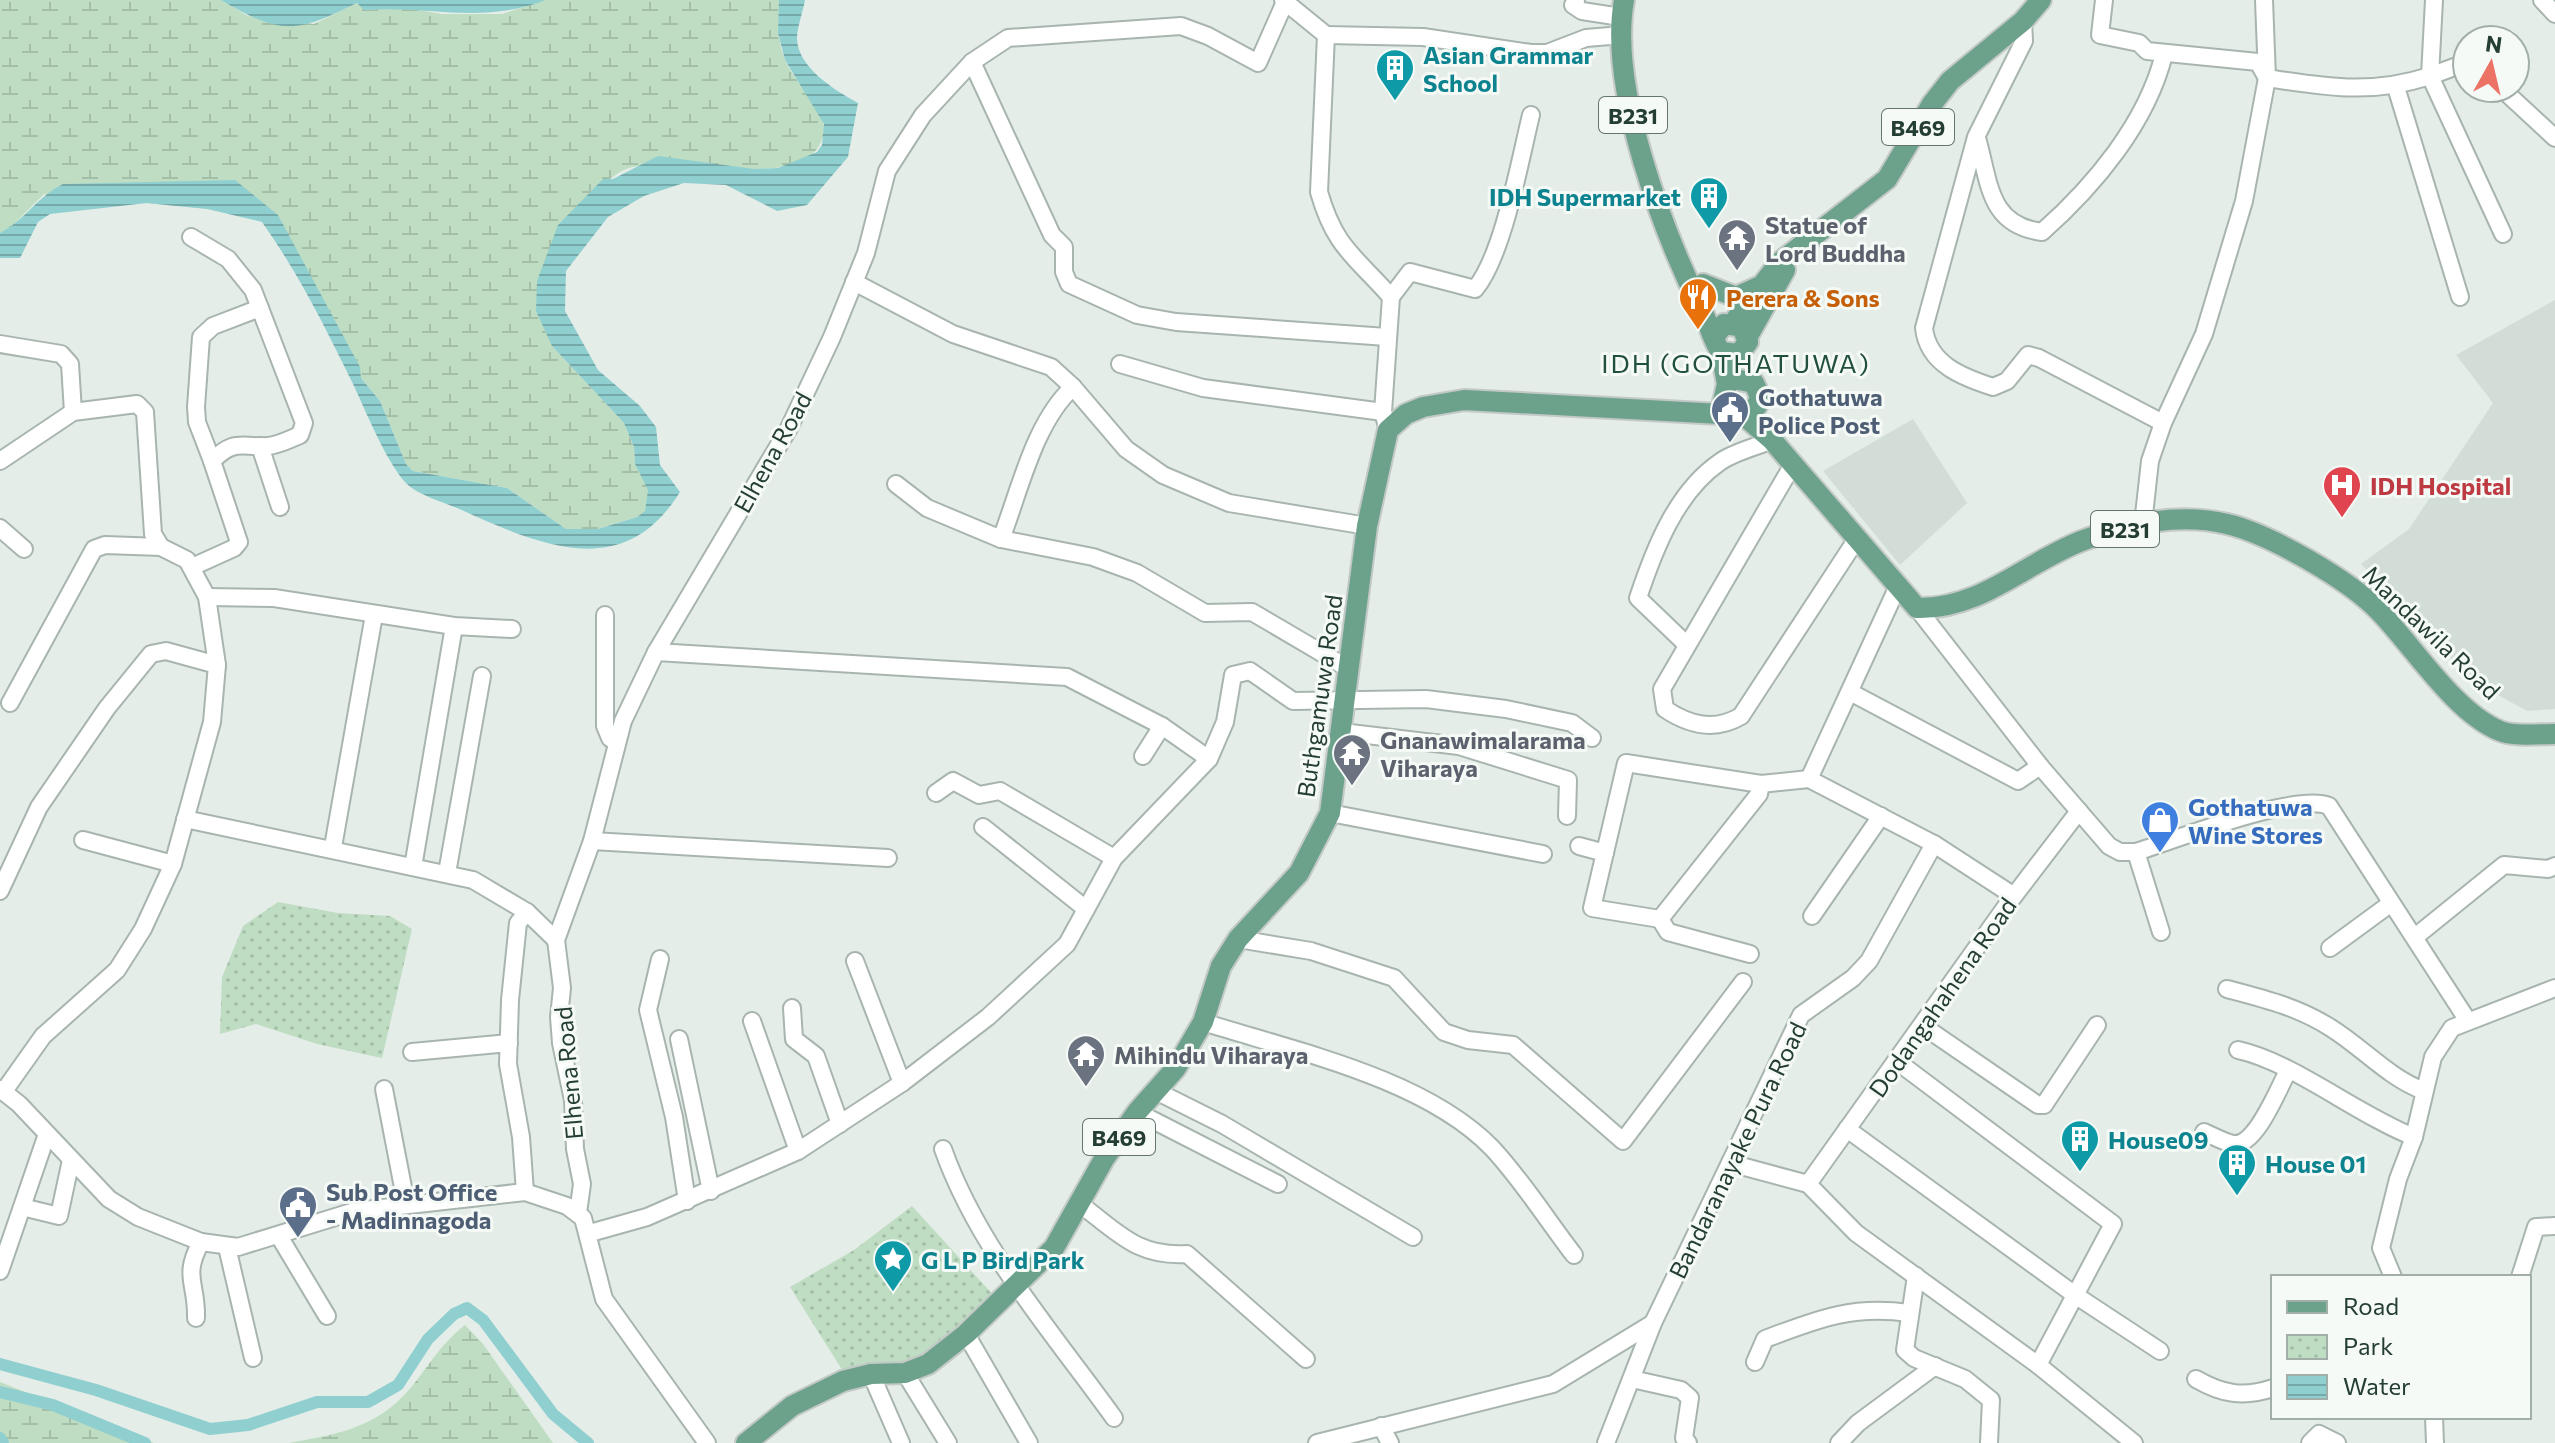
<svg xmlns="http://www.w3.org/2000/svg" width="2555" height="1443" viewBox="0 0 2555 1443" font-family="Commissioner,sans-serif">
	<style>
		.built { fill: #d3ddd7 }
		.wetland { fill: url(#wetland-marsh) }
		.park { fill: url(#park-dots) }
		.water { fill: url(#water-rules) }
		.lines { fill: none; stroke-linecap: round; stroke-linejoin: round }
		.canal { stroke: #90cfcf; stroke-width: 12 }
		.minor-casing { stroke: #a8b5ae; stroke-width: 20 }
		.major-casing { stroke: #c2c9c6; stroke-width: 24 }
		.minor { stroke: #fff; stroke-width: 16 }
		.major { stroke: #6ca18b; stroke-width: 20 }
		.labels { text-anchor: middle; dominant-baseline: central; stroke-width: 6; stroke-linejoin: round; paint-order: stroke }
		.shield { fill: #f5faf7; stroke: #63766e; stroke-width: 2 }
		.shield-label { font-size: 22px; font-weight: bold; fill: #253e34 }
		.culture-label { font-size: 24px; font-weight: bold; fill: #0d838f; stroke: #f5faf7; text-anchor: start }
		.worship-label { font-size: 24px; font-weight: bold; fill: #5b616d; stroke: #f5faf7; text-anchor: start }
		.food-label { font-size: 24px; font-weight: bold; fill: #c56008; stroke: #f5faf7; text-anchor: start }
		.service-label { font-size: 24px; font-weight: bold; fill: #4e5e75; stroke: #f5faf7; text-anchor: start }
		.street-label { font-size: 24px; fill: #253e34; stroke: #f5faf7 }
		.health-label { font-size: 24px; font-weight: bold; fill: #be3a42; stroke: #f5faf7; text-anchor: start }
		.shop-label { font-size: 24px; font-weight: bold; fill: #366cbe; stroke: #f5faf7; text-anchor: start }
		.neighbourhood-label { font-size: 26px; letter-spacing: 2px; fill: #21503d; stroke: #f5faf7 }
	</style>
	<defs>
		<pattern id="wetland-marsh" width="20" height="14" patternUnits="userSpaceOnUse" patternTransform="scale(2)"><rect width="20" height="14" fill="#bfddc3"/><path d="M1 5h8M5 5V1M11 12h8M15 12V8" fill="none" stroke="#a4bfa8"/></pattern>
		<pattern id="park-dots" width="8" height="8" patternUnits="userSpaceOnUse" patternTransform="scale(2)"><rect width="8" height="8" fill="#bfddc3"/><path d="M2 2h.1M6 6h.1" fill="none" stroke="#a4bfa8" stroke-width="1.8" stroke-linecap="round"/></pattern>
		<pattern id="water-rules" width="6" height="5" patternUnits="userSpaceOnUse" patternTransform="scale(2)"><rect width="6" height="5" fill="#90cfcf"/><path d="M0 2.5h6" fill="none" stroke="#75a9a9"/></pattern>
	</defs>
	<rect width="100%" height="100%" fill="#e5ede8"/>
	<g class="built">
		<polygon points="2555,300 2555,709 2527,711 2474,682 2361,564 2409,529 2493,403 2456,355"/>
		<polygon points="1913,419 1967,503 1900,565 1823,471"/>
	</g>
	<g class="wetland">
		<path d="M0 0H221L248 16 314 24 357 3 365 10 401 7 442 14H502L546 0H779C779 20 777 41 785 60 793 79 825 112 824 129 820 198 670 155 629 168 609 174 575 211 558 225L552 346 624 423 634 447 635 464 649 490 645 511 637 517 598 529H566L507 488 413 471 406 464 380 401 361 378 278 215 44 194 10 228 0 233Z"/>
		<path d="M465 1325 483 1344 553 1443H288C327 1436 364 1431 396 1403 422 1380 434 1349 465 1325Z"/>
		<polygon points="0,1382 154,1443 0,1443"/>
	</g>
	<g class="park">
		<polygon points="278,902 338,913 390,916 412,929 382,1058 317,1044 256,1024 220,1034 222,977 243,926"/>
		<polygon points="912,1206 997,1299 926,1361 846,1376 790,1287 854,1250"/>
	</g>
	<g class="water">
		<path d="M221 0H546C483 25 428 5 364 10L357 3C296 33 282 36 221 0Z"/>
		<path d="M779 0H805C803 12 797 27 797 39 798 68 836 91 858 103L848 157 807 205 777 211 726 185 684 183 644 196 608 217 566 271 565 311 598 370 640 406 656 427 660 465 680 492C625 581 544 547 466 512 450 504 418 496 406 483 387 463 366 412 354 386 326 329 299 274 262 222L207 209 147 203 50 214 38 222 20 258H0V233C24 221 38 196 63 184L235 180 278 215 360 367 361 378 380 401 406 464 413 471 507 488 566 529H598L637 517 645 511 648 490 635 464 634 447 624 423 552 346 536 311 537 281 558 225 603 179H613L658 156 754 169 778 168 817 152 822 145 824 124 785 60 778 33Z"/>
	</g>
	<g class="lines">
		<g class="canal">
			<polyline points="0,1364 96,1390 210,1429 248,1425 317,1402 368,1402 398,1385 428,1339 454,1314 467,1308 483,1320 553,1414 588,1443"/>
			<polyline points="0,1392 53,1405 145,1443"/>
			<polyline points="0,1438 3,1443"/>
		</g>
		<defs>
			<g id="minor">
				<path d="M1283 0 1326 35 1319 192C1335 248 1355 256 1391 297L1383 412 1388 430"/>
				<polyline points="1576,0 1573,5 1582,11 1621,17"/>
				<path d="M2104 0 2100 35 2139 43 2147 51 2258 62 2267 78C2328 87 2370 95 2430 76L2434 0"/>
				<polyline points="2542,0 2555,14"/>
				<path d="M2023 21 2024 41 1976 137 1924 328C1928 364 1962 377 1993 387L2007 381 2028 355 2039 358 2163 423"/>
				<polyline points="1326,35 1423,37 1531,53 1547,53 1586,38 1622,35"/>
				<polyline points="972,62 1052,235 1064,247 1064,272 1069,284 1137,315 1176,322 1387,337"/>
				<polyline points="2467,66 2457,66 2430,76 2503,234"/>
				<polyline points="2396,87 2460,297"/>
				<polyline points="2501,88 2555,138"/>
				<path d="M1977 138C1990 183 1988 225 2042 232 2094 186 2147 123 2164 54"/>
				<path d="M191 237 228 259 253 290 304 423 300 435C290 439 279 445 268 446 241 448 235 438 212 461L239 542 234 548 192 567"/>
				<polyline points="854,282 953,334 1051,367 1073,387 1126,449 1163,475 1229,503 1367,526"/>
				<path d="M1391 297 1410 272 1475 289C1503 256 1520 160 1531 115"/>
				<polyline points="0,344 61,354 70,364 73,412"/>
				<polyline points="1120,364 1203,388 1383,412"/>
				<polyline points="260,446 280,507"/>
				<polyline points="0,461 73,412 137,404 145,412 153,534 161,547 187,560 207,597 217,665 212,722 173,864 143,929 117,970 43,1036 4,1091"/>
				<polyline points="212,461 197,422 196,407 201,337 213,326 260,308"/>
				<path d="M1792 466 1662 689 1665 709C1689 725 1714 732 1741 716L1858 537"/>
				<polyline points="896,484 927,508 1001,539 1093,557 1137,573 1205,613 1252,612 1349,669"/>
				<polyline points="2143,524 2150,461 2163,423 2204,334 2244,201 2267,78 2264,0"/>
				<polyline points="0,528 24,549"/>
				<path d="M1001 539C1020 490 1034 423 1073 387"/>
				<polyline points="207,597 274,598 454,626 512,629"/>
				<path d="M1917 608 2040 766 2109 846 2120 852H2136C2176 840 2295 792 2329 806L2468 1021"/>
				<polyline points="605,615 605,726 610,738 617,743"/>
				<path d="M1686 644 1638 598C1654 550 1676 492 1720 462 1734 452 1756 447 1772 440"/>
				<polyline points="656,652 1067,677 1162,726 1209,759"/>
				<polyline points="1850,692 2018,781 2040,766"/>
				<polyline points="10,703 94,549 105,545 161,547"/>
				<polyline points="1342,732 1459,746 1568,780 1567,816"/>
				<polyline points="1143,756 1162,726"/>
				<polyline points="1809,779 1898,586"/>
				<polyline points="1761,784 1759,794 1660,919 1592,908 1626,763 1761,784 1809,779 1934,844 2014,896"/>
				<polyline points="936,793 953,781 979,795 1000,791 1114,858"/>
				<polyline points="1330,813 1543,854"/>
				<polyline points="185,819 473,880 527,912 556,940"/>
				<polyline points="983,827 1086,909"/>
				<polyline points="83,840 173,864"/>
				<polyline points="592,841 888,858"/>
				<polyline points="1579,846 1605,853"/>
				<polyline points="333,847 374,615"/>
				<polyline points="2136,852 2161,932"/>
				<polyline points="413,867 454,626"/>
				<polyline points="447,873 482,676"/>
				<polyline points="0,891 39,807 107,708 151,654 166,651 217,665"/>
				<polyline points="1812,916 1881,816"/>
				<polyline points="1660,919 1668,932 1750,954"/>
				<polyline points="2415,937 2504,865 2548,869 2555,866"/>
				<polyline points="1238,939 1311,951 1394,978 1444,1032 1468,1040 1513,1045 1623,1141 1743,982"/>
				<polyline points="2330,948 2390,904"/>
				<polyline points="660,959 648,1010 674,1117 687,1201"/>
				<polyline points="855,961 902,1083"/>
				<path d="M2227 989C2265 999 2298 1007 2331 1028 2363 1048 2389 1078 2424 1091"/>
				<polyline points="792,1008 794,1039 816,1056 840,1124"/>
				<polyline points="752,1021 798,1151"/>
				<path d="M1203 1022C1294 1051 1424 1078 1492 1148 1522 1180 1547 1220 1574 1255"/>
				<polyline points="1923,1026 2038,1105 2044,1105 2097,1025"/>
				<polyline points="679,1039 711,1191"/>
				<path d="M2238 1050C2293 1062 2356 1114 2414 1137"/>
				<polyline points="412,1052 509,1043"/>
				<polyline points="1898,1062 2113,1224 2038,1365"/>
				<polyline points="0,1089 19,1104 109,1199 138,1217 201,1242 238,1247 355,1211 525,1192 567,1206 583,1218 604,1299 707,1443"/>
				<polyline points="384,1089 406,1203"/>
				<polyline points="1156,1091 1222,1124 1413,1237"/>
				<polyline points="1137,1112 1278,1184"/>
				<polyline points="1847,1129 2075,1295 2160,1351"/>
				<path d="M2204 1132C2213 1136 2224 1142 2233 1144 2256 1147 2278 1089 2288 1071"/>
				<path d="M943 1149C978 1248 1053 1333 1114 1418"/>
				<polyline points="1730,1163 1808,1184 1856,1233 2038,1365 2134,1443"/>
				<polyline points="1808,1184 2007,905 2079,811"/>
				<polyline points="525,1192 521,1137 508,1064 510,1000 518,923 527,912"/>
				<path d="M1081 1205C1119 1233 1137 1257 1187 1254L1306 1359"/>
				<polyline points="22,1207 59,1216 71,1160"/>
				<polyline points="578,1213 582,1184 575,1149 573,1100 561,1043 559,1017 562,988 556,940 592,841 623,721 656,652 789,428 832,337 866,253 887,171 923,115 972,62 1008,38 1181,26 1208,36 1258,63 1285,2"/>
				<polyline points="590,1233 647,1217 798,1151 902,1083 988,1017 1067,944 1114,858 1209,759 1225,722 1233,675 1250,671 1293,701 1426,699 1506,709 1572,723 1592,738"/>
				<polyline points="279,1236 327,1316"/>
				<polyline points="227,1247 253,1358"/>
				<polyline points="0,1271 47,1134"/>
				<polyline points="1916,1276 1905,1350 1914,1358 1965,1379 1991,1400 1989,1443"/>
				<polyline points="2393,1277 2381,1248 2398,1179 2414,1137 2433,1057 2452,1028 2555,988"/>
				<polyline points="2520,1277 2536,1227 2555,1226"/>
				<path d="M196 1318C197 1282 182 1277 201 1242"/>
				<polyline points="966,1334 1029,1443"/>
				<path d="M1755 1362 1765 1339C1818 1319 1852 1305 1909 1313"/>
				<polyline points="905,1373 948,1443"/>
				<polyline points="871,1374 901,1443"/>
				<polyline points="1632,1379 1681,1390 1690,1398 1684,1438 1688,1443"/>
				<path d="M2196 1379C2222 1394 2243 1398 2273 1388"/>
				<polyline points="2434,1417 2435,1443"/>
				<polyline points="1381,1426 1390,1443"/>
				<polyline points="1317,1443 1553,1384 1653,1323"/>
				<polyline points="1606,1443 1653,1323 1801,1015 1853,978 1869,961 1934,844"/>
				<polyline points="1839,1443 1858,1423 1935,1366"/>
				<polyline points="2310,1443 2319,1434 2337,1443"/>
			</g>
			<g id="major">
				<path d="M1624 0C1608 89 1664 234 1703 313 1710 326 1713 342 1721 352L1739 354 1748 342 1742 327 1724 324 1715 336"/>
				<polyline points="1703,284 1736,297 1758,287"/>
				<polyline points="1733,323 1779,263 1887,179 1932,104 1950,81 2023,21 2041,0"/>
				<polyline points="1748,336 1785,270"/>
				<polyline points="1721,352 1727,384 1723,402 1729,411 1743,415 1757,406 1760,397 1754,383 1735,379 1727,384"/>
				<path d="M1743 415 1772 440 1917 608C1981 610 2027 561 2084 540 2128 523 2180 513 2227 524 2270 534 2349 580 2379 611 2414 647 2454 712 2500 731 2515 737 2539 734 2555 734"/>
				<polyline points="746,1443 792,1406 843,1381 871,1374 905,1373 928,1364 966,1334 1054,1248 1104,1159 1137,1112 1176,1068 1203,1022 1221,966 1238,939 1299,873 1330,813 1367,526 1388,430 1406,414 1423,407 1464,400 1739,415"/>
			</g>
		</defs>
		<use href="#minor" class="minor-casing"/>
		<use href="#major" class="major-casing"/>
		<use href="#minor" class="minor"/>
		<use href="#major" class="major"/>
	</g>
	<defs>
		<symbol id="building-pin" viewBox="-11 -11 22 30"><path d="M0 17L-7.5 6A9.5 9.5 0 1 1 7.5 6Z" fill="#0f9aa8" stroke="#f5faf7"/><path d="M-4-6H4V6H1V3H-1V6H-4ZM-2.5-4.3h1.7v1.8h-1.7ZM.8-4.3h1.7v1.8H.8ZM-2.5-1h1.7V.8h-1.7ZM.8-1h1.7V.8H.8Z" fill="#fff"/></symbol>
		<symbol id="temple-pin" viewBox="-11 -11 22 30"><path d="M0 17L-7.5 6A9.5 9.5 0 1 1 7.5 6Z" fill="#6b7280" stroke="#f5faf7"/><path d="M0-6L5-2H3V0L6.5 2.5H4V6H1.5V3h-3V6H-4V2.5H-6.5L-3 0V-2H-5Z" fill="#fff"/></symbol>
		<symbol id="restaurant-pin" viewBox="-11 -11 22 30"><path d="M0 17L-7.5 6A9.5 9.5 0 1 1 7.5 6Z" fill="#e8710a" stroke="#f5faf7"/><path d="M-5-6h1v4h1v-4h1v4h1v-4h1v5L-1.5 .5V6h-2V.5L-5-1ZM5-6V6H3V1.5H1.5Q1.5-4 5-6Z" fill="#fff"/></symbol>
		<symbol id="civic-pin" viewBox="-11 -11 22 30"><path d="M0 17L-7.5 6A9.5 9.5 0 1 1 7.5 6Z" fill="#5c6f8a" stroke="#f5faf7"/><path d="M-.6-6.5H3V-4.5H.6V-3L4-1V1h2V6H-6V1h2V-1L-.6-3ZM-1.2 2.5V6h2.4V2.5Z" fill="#fff"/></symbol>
		<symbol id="hospital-pin" viewBox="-11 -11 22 30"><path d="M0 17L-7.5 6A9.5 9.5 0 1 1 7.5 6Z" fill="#e0444e" stroke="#f5faf7"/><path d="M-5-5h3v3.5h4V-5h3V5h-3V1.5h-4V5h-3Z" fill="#fff"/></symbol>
		<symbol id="shop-pin" viewBox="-11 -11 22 30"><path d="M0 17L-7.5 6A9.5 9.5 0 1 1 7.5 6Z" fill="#3f7fe0" stroke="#f5faf7"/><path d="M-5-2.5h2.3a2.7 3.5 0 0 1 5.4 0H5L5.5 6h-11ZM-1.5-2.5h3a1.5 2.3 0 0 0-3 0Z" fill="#fff"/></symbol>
		<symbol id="sight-pin" viewBox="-11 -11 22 30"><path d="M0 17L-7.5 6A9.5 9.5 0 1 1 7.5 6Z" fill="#0f9aa8" stroke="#f5faf7"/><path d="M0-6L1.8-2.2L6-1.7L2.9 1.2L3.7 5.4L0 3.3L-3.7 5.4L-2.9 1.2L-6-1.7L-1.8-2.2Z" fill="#fff"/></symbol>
	</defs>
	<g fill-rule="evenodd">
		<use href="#building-pin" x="1373" y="46" width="44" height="60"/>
		<use href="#building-pin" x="1687" y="174" width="44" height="60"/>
		<use href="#temple-pin" x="1715" y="216" width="44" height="60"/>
		<use href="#restaurant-pin" x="1676" y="275" width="44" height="60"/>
		<use href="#civic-pin" x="1708" y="388" width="44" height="60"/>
		<use href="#hospital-pin" x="2320" y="463" width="44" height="60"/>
		<use href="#temple-pin" x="1330" y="731" width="44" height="60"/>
		<use href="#shop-pin" x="2138" y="798" width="44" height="60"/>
		<use href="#temple-pin" x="1064" y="1032" width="44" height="60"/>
		<use href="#building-pin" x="2058" y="1117" width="44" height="60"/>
		<use href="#building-pin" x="2215" y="1141" width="44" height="60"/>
		<use href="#civic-pin" x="276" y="1183" width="44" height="60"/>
		<use href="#sight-pin" x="871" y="1237" width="44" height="60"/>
	</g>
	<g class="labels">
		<g class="shield">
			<rect x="1599" y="97" width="68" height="36" rx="6"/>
			<rect x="1882" y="109" width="72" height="36" rx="6"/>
			<rect x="2091" y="511" width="68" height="36" rx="6"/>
			<rect x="1083" y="1119" width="72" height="36" rx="6"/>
		</g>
		<g class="shield-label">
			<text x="1633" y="115">B231</text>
			<text x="1918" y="127">B469</text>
			<text x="2125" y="529">B231</text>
			<text x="1119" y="1137">B469</text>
		</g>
		<g class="culture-label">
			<text x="1423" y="54">Asian Grammar<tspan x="1423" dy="28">School</tspan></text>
			<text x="1681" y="196" text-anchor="end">IDH Supermarket</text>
			<text x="2108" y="1139">House09</text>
			<text x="2265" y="1163">House 01</text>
			<text x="921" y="1259">G L P Bird Park</text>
		</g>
		<g class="worship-label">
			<text x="1765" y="224">Statue of<tspan x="1765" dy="28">Lord Buddha</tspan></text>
			<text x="1380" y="739">Gnanawimalarama<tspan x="1380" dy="28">Viharaya</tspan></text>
			<text x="1114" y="1054">Mihindu Viharaya</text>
		</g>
		<g class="food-label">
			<text x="1726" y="297">Perera &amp; Sons</text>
		</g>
		<g class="service-label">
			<text x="1758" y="396">Gothatuwa<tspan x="1758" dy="28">Police Post</tspan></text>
			<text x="326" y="1191">Sub Post Office<tspan x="326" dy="28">- Madinnagoda</tspan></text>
		</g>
		<g class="street-label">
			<text transform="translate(772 452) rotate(-61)">Elhena Road</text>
			<text transform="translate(2432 632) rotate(44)">Mandawila Road</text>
			<text transform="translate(1319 696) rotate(-82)">Buthgamuwa Road</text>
			<text transform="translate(1942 997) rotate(-55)">Dodangahahena Road</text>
			<text transform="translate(568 1073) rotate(-95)">Elhena Road</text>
			<text transform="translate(1737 1150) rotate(-64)">Bandaranayake Pura Road</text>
		</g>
		<g class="health-label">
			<text x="2370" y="485">IDH Hospital</text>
		</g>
		<g class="shop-label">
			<text x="2188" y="806">Gothatuwa<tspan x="2188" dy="28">Wine Stores</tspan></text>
		</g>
		<g class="neighbourhood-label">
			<text x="1736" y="362">IDH (GOTHATUWA)</text>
		</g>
	</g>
	<rect x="2271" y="1275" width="260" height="144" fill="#f5faf7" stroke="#a2afa9" stroke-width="2"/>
	<rect x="2287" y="1301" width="40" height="12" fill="#6ca18b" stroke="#a2afa9" stroke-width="2"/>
	<text x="2343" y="1315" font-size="24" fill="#253e34">Road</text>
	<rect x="2287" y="1335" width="40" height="24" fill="url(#park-dots)" stroke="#a2afa9" stroke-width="2"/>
	<text x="2343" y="1355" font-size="24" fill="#253e34">Park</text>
	<rect x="2287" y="1375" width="40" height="24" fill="url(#water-rules)" stroke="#a2afa9" stroke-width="2"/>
	<text x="2343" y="1395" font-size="24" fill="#253e34">Water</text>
	<g transform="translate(2491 64) rotate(8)"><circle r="38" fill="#f5faf7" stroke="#a2afa9" stroke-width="2"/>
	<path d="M0-6L14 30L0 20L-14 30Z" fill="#eb7265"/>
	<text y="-12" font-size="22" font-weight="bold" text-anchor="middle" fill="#253e34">N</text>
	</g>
</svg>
